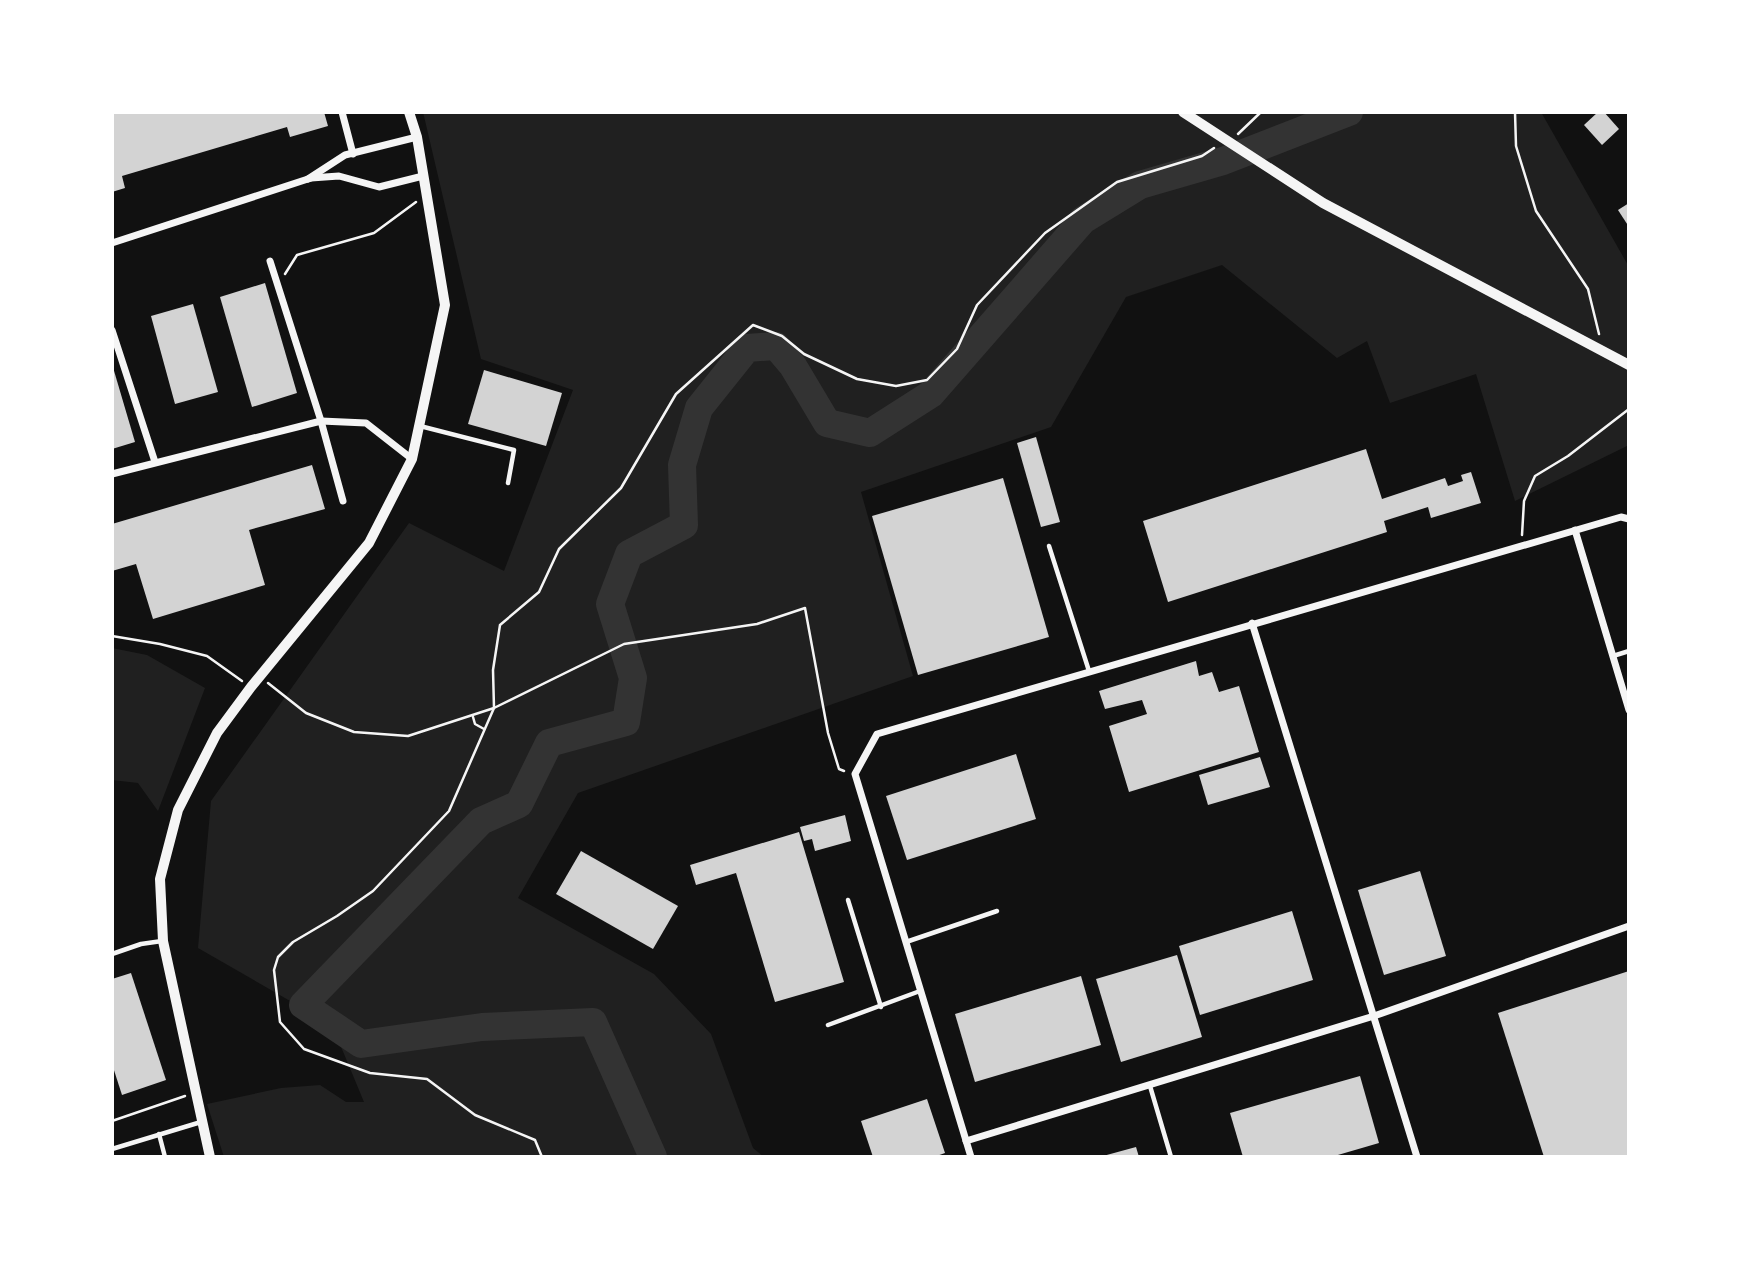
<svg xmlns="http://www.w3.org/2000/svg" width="1741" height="1269" viewBox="0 0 1741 1269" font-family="'Varela Round',sans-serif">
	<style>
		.green { fill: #202020 }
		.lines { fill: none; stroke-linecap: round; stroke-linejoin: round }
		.river { stroke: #333; stroke-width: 28 }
		.building { fill: #d3d3d3 }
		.path { stroke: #f5f5f5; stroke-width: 2.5 }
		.service { stroke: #f5f5f5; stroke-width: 4.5 }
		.minor { stroke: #f5f5f5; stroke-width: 7 }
		.secondary { stroke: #f5f5f5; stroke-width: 10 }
	</style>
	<rect width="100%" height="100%" fill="#111"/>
	<g class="green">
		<polygon points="423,112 1541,112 1629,267 1629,445 1515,501 1476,374 1390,403 1367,341 1337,358 1222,265 1126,297 1051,427 861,492 913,676 578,793 518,898 654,974 711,1034 753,1148 764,1157 224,1157 207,1104 281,1088 320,1085 346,1102 364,1102 332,1025 198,948 211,801 409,523 504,571 573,390 481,359"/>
		<polygon points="112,648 147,655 205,688 158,811 138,783 112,780"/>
	</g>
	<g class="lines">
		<polyline class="river" points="653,1157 593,1022 482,1027 361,1044 303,1005 481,821 519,804 549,743 626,722 633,678 610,604 629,554 684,525 682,465 699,408 747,348 776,346 793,366 827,423 870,433 931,394 1083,220 1140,185 1223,161 1349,112"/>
	</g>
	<g class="building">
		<polygon points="112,112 324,112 328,126 290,137 287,127 122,176 125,188 112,192"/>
		<polygon points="1598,112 1604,112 1619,129 1602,145 1584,125"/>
		<polygon points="1629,203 1629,227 1618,210"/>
		<polygon points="265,283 297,393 252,407 220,297"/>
		<polygon points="193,304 218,392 175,404 151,316"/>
		<polygon points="112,364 135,442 112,449"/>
		<polygon points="484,370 562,393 546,446 468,424"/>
		<polygon points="1036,437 1060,522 1041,527 1017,443"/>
		<polygon points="1366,449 1382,499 1445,478 1448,486 1463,481 1461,475 1471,472 1481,503 1431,518 1428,507 1384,521 1387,532 1168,602 1143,521"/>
		<polygon points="312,465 325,509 249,530 265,585 153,619 136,564 112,571 112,524"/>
		<polygon points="1003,478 1049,637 918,675 872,516"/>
		<polygon points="1196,661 1199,676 1212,672 1219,692 1239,686 1259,752 1129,792 1109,726 1147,714 1142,700 1105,709 1099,691"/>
		<polygon points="1016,754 1036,819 907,860 886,796"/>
		<polygon points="1260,757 1270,787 1208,805 1199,775"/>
		<polygon points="845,815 851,841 815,851 812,839 804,841 800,827"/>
		<polygon points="799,832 844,982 775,1002 736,873 696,885 690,865"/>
		<polygon points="581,851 678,906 653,949 556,894"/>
		<polygon points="1420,871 1446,956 1384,975 1358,890"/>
		<polygon points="1292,911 1313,980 1200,1015 1179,946"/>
		<polygon points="1177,955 1202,1037 1121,1062 1096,979"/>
		<polygon points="1629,971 1629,1157 1544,1157 1498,1013"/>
		<polygon points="131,973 166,1080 122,1095 112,1064 112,979"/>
		<polygon points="1081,976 1101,1045 975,1082 955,1014"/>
		<polygon points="1360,1076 1379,1143 1331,1157 1243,1157 1230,1113"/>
		<polygon points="927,1099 945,1153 934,1157 873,1157 861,1121"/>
		<polygon points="1136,1147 1139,1157 1103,1157 1103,1156"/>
	</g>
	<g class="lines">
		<g class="path">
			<polyline points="1515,112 1516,146 1536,211 1588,289 1599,334"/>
			<polyline points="1238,134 1261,112"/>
			<polyline points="285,274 297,255 374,233 416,202"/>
			<polyline points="1522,535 1524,501 1535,476 1568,456 1629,409"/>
			<polyline points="112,636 160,644 207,656 242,681"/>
			<polyline points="268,683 306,713 354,732 408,736 494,708 624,644 757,624 805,608 828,733 839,769 844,771"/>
			<polyline points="473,717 475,724 484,729"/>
			<polyline points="112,1121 185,1096"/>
			<polyline points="542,1157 535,1140 475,1115 427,1079 370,1073 304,1049 280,1022 274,970 278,957 293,942 337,916 373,891 449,811 494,708 493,670 500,625 539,592 559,549 621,488 676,394 753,325 782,336 804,354 857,379 896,386 927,380 957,349 977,305 1045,233 1117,182 1202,156 1214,148"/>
		</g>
		<g class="service">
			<polyline points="420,426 514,450 508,483"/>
			<polyline points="1049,546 1089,671"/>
			<polyline points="1613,656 1629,651"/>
			<polyline points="848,900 881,1007"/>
			<polyline points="906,942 997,911"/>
			<polyline points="112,954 141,944 162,941"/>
			<polyline points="828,1025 920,991"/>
			<polyline points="1150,1086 1171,1157"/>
			<polyline points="159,1134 165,1157"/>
			<polyline points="112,1149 201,1122"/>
		</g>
		<g class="minor">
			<polyline points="342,112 353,154"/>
			<polyline points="311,178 339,176 379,187 423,176"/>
			<polyline points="308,179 345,155 417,137"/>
			<polyline points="112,243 311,178"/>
			<polyline points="270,261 321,421 343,501"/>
			<polyline points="112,330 155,462"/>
			<polyline points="112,474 321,421 366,423 412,459"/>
			<polyline points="1575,530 1629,710"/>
			<polyline points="1252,623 1417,1157"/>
			<polyline points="966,1141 1374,1016 1629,926"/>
			<polyline points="971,1157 855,774 877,734 1621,517 1629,519"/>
		</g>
		<g class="secondary">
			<polyline points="1183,112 1323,203 1629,365"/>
			<polyline points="210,1157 163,941 160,879 178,810 217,733 251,687 369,543 412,459 445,305 417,137 409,112"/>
		</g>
	</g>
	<rect width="1741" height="1269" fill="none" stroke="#ffffff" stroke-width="228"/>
</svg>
